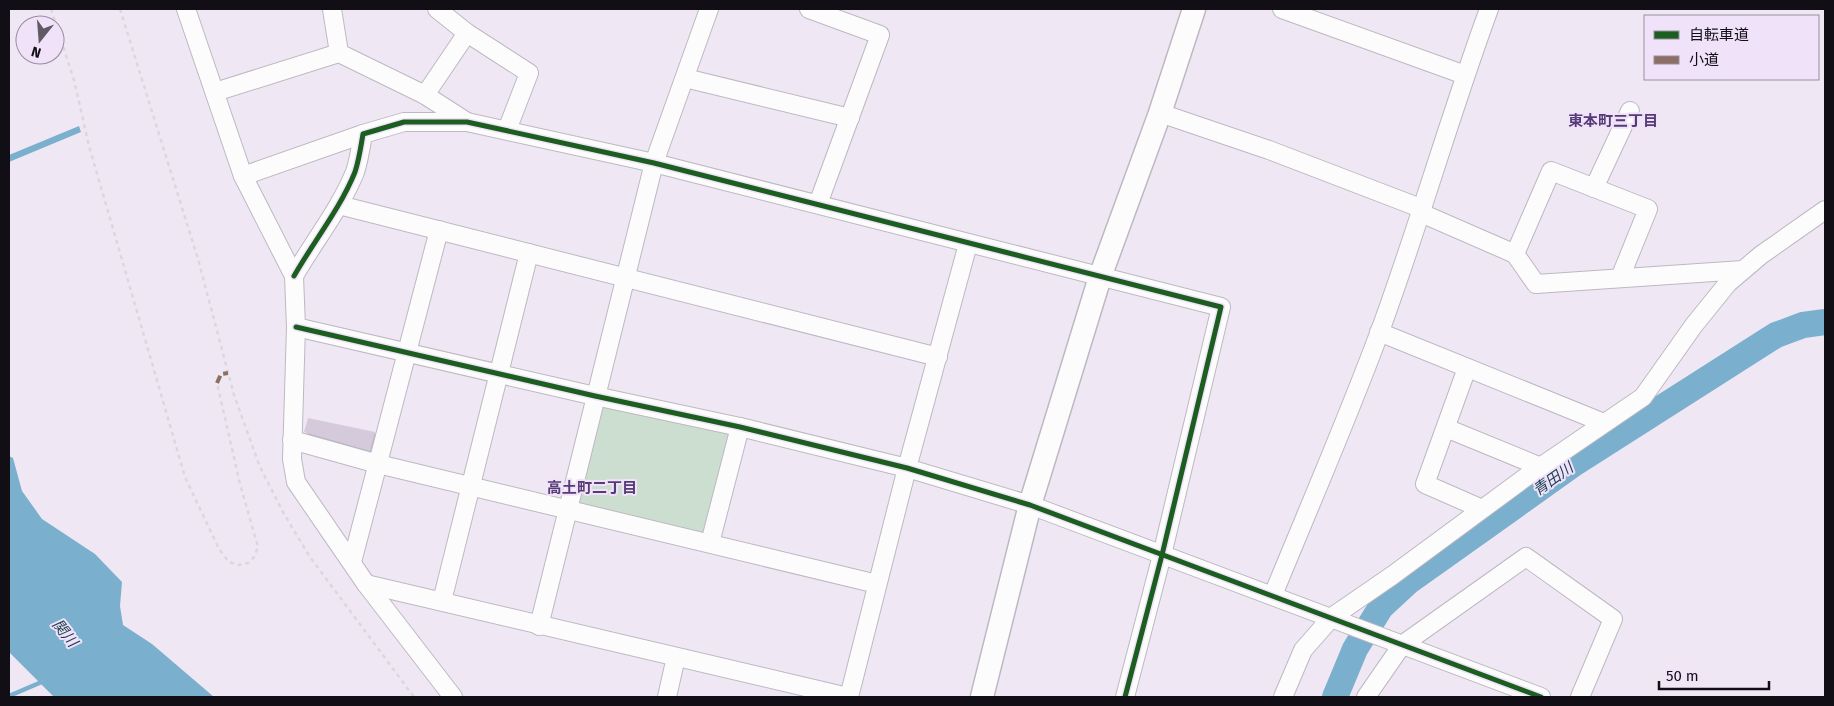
<svg xmlns="http://www.w3.org/2000/svg" width="1834" height="706" viewBox="0 0 1834 706" font-family="'Fira Sans','Noto Sans JP',sans-serif">
	<style>
		.green { fill: #ccded0 }
		.water { fill: #7bafce }
		.shadow { fill: #0003 }
		.lines { fill: none; stroke-linecap: round; stroke-linejoin: round }
		.stream { stroke: #7bafce; stroke-width: 4.5 }
		.river { stroke: #7bafce; stroke-width: 26 }
		.building { fill: #d4cadb }
		.minor-casing { stroke: #bdb8c1; stroke-width: 20 }
		.tertiary-casing { stroke: #bdb8c1; stroke-width: 25 }
		.path { stroke: #dbd8dc; stroke-width: 2.5; stroke-dasharray: 4 4; stroke-linecap: butt }
		.minor { stroke: #fdfcfd; stroke-width: 18 }
		.tertiary { stroke: #fdfcfd; stroke-width: 22 }
		.quiet { stroke: #8d6e63; stroke-width: 4; stroke-dasharray: 8 4; stroke-linecap: butt }
		.cycleway-casing { stroke: #f0e3f9; stroke-width: 8 }
		.cycleway { stroke: #1b5e20; stroke-width: 5 }
		.labels { text-anchor: middle; dominant-baseline: central; stroke-width: 4; stroke-linejoin: round; paint-order: stroke }
		.neighbourhood-label { font-size: 15px; font-weight: bold; fill: #563b77; stroke: #f0e3f9 }
		.water-label { font-size: 15px; font-style: italic; fill: #1b3d4f; stroke: #f0e3f9 }
	</style>
	<rect width="100%" height="100%" fill="#efe8f4"/>
	<polygon class="green" points="600,398 732,432 706,535 576,503"/>
	<g class="water">
		<polygon points="79,126 81,132 9,162 9,155"/>
		<polygon points="9,456 13,458 22,491 42,519 95,554 122,582 120,606 123,625 152,644 214,697 54,697 9,652"/>
	</g>
	<polygon class="shadow" points="306,432 374,433 383,442 379,459 315,441"/>
	<g class="lines">
		<polyline class="stream" points="9,696 44,681"/>
		<polyline class="river" points="1335,697 1355,649 1381,607 1408,582 1575,463 1776,335 1803,325 1825,322"/>
	</g>
	<polygon class="building" points="308,418 375,432 370,451 304,432"/>
	<g class="lines">
		<defs>
			<g id="minor">
				<polyline points="186,9 243,176 294,276 296,327 292,459 296,482 366,584 453,697"/>
				<polyline points="332,9 339,53"/>
				<polyline points="437,9 467,33 529,73 507,130"/>
				<polyline points="809,9 880,35 818,204"/>
				<polyline points="1282,9 1465,75"/>
				<polyline points="685,78 850,118"/>
				<polyline points="215,92 339,53 425,95 467,122"/>
				<polyline points="425,95 467,33"/>
				<polyline points="1160,113 1269,150 1423,209"/>
				<polyline points="243,176 363,134"/>
				<polyline points="1594,188 1630,111"/>
				<polyline points="339,205 938,357"/>
				<polyline points="1421,213 1515,254 1536,284 1743,270"/>
				<polyline points="1515,254 1551,171 1648,209 1620,278"/>
				<path d="M294 276C314 241 340 209 355 172 359 160 361 146 363 134L404 122H467L654 163 1221 307 1162 555 1125 697"/>
				<polyline points="296,327 595,396 740,427 907,468 1030,505 1541,697"/>
				<polyline points="1379,332 1604,423"/>
				<polyline points="1467,368 1425,484 1482,509"/>
				<polyline points="1446,428 1541,467"/>
				<polyline points="292,440 378,464 877,584"/>
				<polyline points="710,543 740,427"/>
				<polyline points="352,562 439,230"/>
				<polyline points="366,584 848,697"/>
				<path d="M1273 595C1309 507 1347 420 1380 331 1419 225 1450 115 1489 9"/>
				<polyline points="442,601 529,253"/>
				<polyline points="539,626 654,163 709,9"/>
				<polyline points="667,697 676,657"/>
				<polyline points="849,697 907,468 968,244"/>
				<polyline points="1283,697 1303,650 1332,617 1393,575 1530,474 1643,397 1694,325 1728,283 1761,255 1825,210"/>
				<polyline points="1366,697 1402,645 1526,557 1613,619 1580,697"/>
			</g>
			<polyline id="tertiary" points="982,697 1030,505 1100,277 1160,113 1194,9"/>
		</defs>
		<use href="#minor" class="minor-casing"/>
		<use href="#tertiary" class="tertiary-casing"/>
		<g class="path">
			<polyline points="51,9 74,80 89,146 185,477 219,549 229,562 239,565 248,563 254,557 258,547 240,484 217,383"/>
			<polyline points="120,9 198,259 234,395 260,467 284,514 310,557 414,697"/>
		</g>
		<use href="#minor" class="minor"/>
		<use href="#tertiary" class="tertiary"/>
		<polyline class="quiet" points="217,383 221,374 228,373"/>
		<defs>
			<g id="cycleway">
				<path d="M294 276C314 241 340 209 355 172 359 160 361 146 363 134L404 122H467L654 163 1221 307 1162 555 1125 697"/>
				<polyline points="296,327 595,396 740,427 907,468 1030,505 1541,697"/>
			</g>
		</defs>
		<use href="#cycleway" class="cycleway-casing"/>
		<use href="#cycleway" class="cycleway"/>
	</g>
	<g class="labels">
		<g class="neighbourhood-label">
			<text x="1613" y="121">東本町三丁目</text>
			<text x="592" y="488">高土町二丁目</text>
		</g>
		<g class="water-label">
			<text transform="translate(1553 479) rotate(-35)">青田川</text>
			<text transform="translate(65 633) rotate(51)">関川</text>
		</g>
	</g>
	<rect width="1834" height="706" fill="none" stroke="#120e15" stroke-width="20"/>
	<rect x="1644" y="15" width="175" height="65" fill="#f0e3f9" stroke="#978e9e"/>
	<rect x="1654" y="31" width="25" height="8" fill="#1b5e20" stroke="#978e9e"/>
	<text x="1689" y="40" font-size="15" fill="#120e15">自転車道</text>
	<rect x="1654" y="56" width="25" height="8" fill="#8d6e63" stroke="#978e9e"/>
	<text x="1689" y="65" font-size="15" fill="#120e15">小道</text>
	<g transform="translate(40 40) rotate(197)"><circle r="24" fill="#f0e3f9" stroke="#978e9e"/>
	<path d="M0-4L9 19L0 12L-9 19Z" fill="#5f5a63"/>
	<text y="-8" font-size="14" font-weight="bold" text-anchor="middle" fill="#120e15">N</text>
	</g>
	<path d="M1659 681v8h110v-8" fill="none" stroke="#120e15" stroke-width="2.5"/>
	<text x="1666" y="681" font-size="15" fill="#120e15" stroke="#f0e3f9" stroke-width="4" paint-order="stroke">50 m</text>
</svg>
